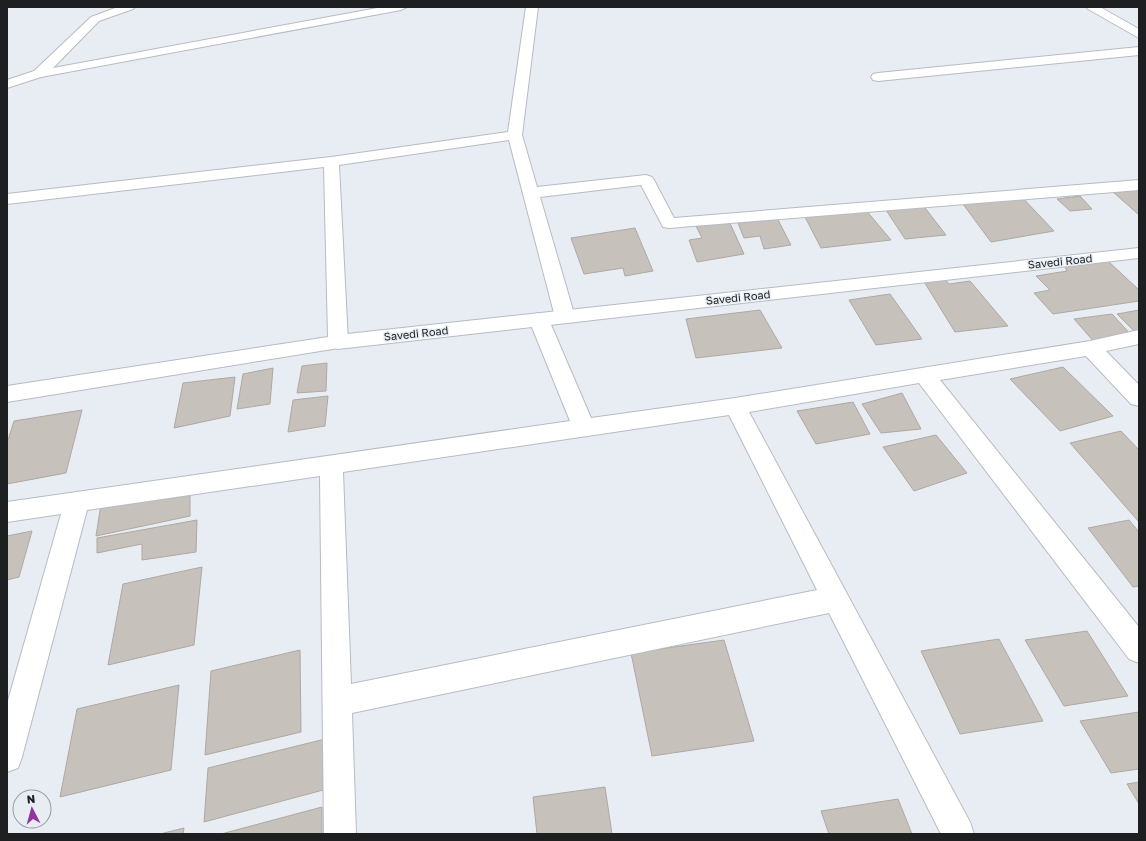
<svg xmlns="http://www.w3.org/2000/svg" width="1146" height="841" viewBox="0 0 1146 841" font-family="'Golos Text',sans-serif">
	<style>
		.building { fill: #c6c1ba; stroke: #aea9a2 }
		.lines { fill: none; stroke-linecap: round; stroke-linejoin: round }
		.street-casing { stroke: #b7bbc2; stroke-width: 2 }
		.secondary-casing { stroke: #b7bbc2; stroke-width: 2 }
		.street { fill: #fff; fill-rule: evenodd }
		.secondary { fill: #fff; fill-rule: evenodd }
		.labels { text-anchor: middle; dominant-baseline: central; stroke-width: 3; stroke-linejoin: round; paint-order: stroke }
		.street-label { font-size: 11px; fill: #1d1f21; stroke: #e8edf4 }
	</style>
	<rect width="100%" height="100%" fill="#e8edf4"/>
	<g class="building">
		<polygon points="1139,190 1139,215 1113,192"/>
		<polygon points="1020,195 1054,231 991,242 960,200"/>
		<polygon points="1080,196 1092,209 1070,211 1057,199"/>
		<polygon points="922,204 946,235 905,239 884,207"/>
		<polygon points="865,209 891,240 821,248 804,215"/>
		<polygon points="777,218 791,245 764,249 760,236 744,238 738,223"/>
		<polygon points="729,221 744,254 697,262 689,240 702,238 695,224"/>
		<polygon points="635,228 653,271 625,276 623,268 584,274 571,238"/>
		<polygon points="1108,261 1139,290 1139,301 1053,314 1034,293 1050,290 1036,276 1067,271 1064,265"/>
		<polygon points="942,276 949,284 970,281 1008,326 955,332 923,280"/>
		<polygon points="890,294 922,339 876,345 849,300"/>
		<polygon points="760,310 782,348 696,358 686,319"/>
		<polygon points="1139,310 1139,334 1137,334 1117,314"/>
		<polygon points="1112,314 1134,338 1096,344 1074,319"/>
		<polygon points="327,363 326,391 297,393 302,366"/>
		<polygon points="1063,367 1113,416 1060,431 1010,379"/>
		<polygon points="273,368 270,404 237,409 243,374"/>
		<polygon points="235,377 230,416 174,428 183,383"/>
		<polygon points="902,393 921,429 881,433 862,404"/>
		<polygon points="328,396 325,426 288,432 293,400"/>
		<polygon points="853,402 870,434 816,444 797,411"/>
		<polygon points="82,410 66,473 7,484 7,443 14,421"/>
		<polygon points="1121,431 1139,450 1139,522 1070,443"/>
		<polygon points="936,435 967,473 914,491 883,447"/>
		<polygon points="190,491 190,516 96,536 101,504"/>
		<polygon points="197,520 196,552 142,560 142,544 97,553 97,538"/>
		<polygon points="1129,520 1139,532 1139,586 1133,587 1088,528"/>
		<polygon points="32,531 19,577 7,580 7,536"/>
		<polygon points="202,567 194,645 108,665 123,584"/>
		<polygon points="1087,631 1128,696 1064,706 1025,640"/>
		<polygon points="999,639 1043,721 960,734 921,651"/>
		<polygon points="724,640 754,741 652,756 631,653"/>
		<polygon points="300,650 301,732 205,755 211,671"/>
		<polygon points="179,685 171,770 60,797 77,709"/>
		<polygon points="1139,712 1139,769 1111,773 1080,721"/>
		<polygon points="325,739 327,789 204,822 208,768"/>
		<polygon points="1139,782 1139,804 1127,784"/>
		<polygon points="605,787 612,834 537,834 533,797"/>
		<polygon points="898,799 912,834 829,834 821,811"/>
		<polygon points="322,807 322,834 221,834"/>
		<polygon points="184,828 183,834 160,834"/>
	</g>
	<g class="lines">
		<defs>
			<g id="street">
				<polygon points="118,7 135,7 133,9 99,21 53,68 383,7 407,7 401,10 41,77 7,88 7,80 34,71 91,17"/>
				<polygon points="526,7 538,7 522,135 537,187 646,175 652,177 654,180 674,218 1139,180 1139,190 669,228 663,227 661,223 641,185 540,197 575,317 572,322 565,323 558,322 555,317 509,140 339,165 348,342 345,347 7,402 7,386 328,337 324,167 7,204 7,194 331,157 508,132"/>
				<polygon points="1086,7 1100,7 1139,29 1139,38 1088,9"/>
				<polygon points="1139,47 1139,55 878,81 873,80 871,77 873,74 878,73"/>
				<path d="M539 313 546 315 549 320 591 418 735 398 1090 341 1139 330V344L1106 351 1139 385V406L1131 404 1086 356 940 380 1139 627V663L1129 659 919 383 749 412 970 822 974 834H941L829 613 352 713 356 834H324L320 476 87 510 22 757 18 768 7 772V704L61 514 7 522V502L570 421 529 320 532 315ZM729 415 817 590 351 684 343 472Z"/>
			</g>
			<polygon id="secondary" points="1139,248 1139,258 338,349 331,347 328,342 331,337 338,335"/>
		</defs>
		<use href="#street" class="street-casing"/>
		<use href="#secondary" class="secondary-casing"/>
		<use href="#street" class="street"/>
		<use href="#secondary" class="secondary"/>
	</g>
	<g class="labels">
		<g class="street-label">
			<text transform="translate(1060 261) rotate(-6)">Savedi Road</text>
			<text transform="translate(738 297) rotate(-6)">Savedi Road</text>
			<text transform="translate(416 333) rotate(-6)">Savedi Road</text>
		</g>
	</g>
	<rect width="1146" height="841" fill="none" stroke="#1d1f21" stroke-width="16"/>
	<g transform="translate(32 809) rotate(354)"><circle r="19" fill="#e8edf4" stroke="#979ba0"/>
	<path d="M0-3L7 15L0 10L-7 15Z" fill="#90349f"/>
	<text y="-6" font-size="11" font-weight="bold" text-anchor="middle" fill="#1d1f21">N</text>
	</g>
</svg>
